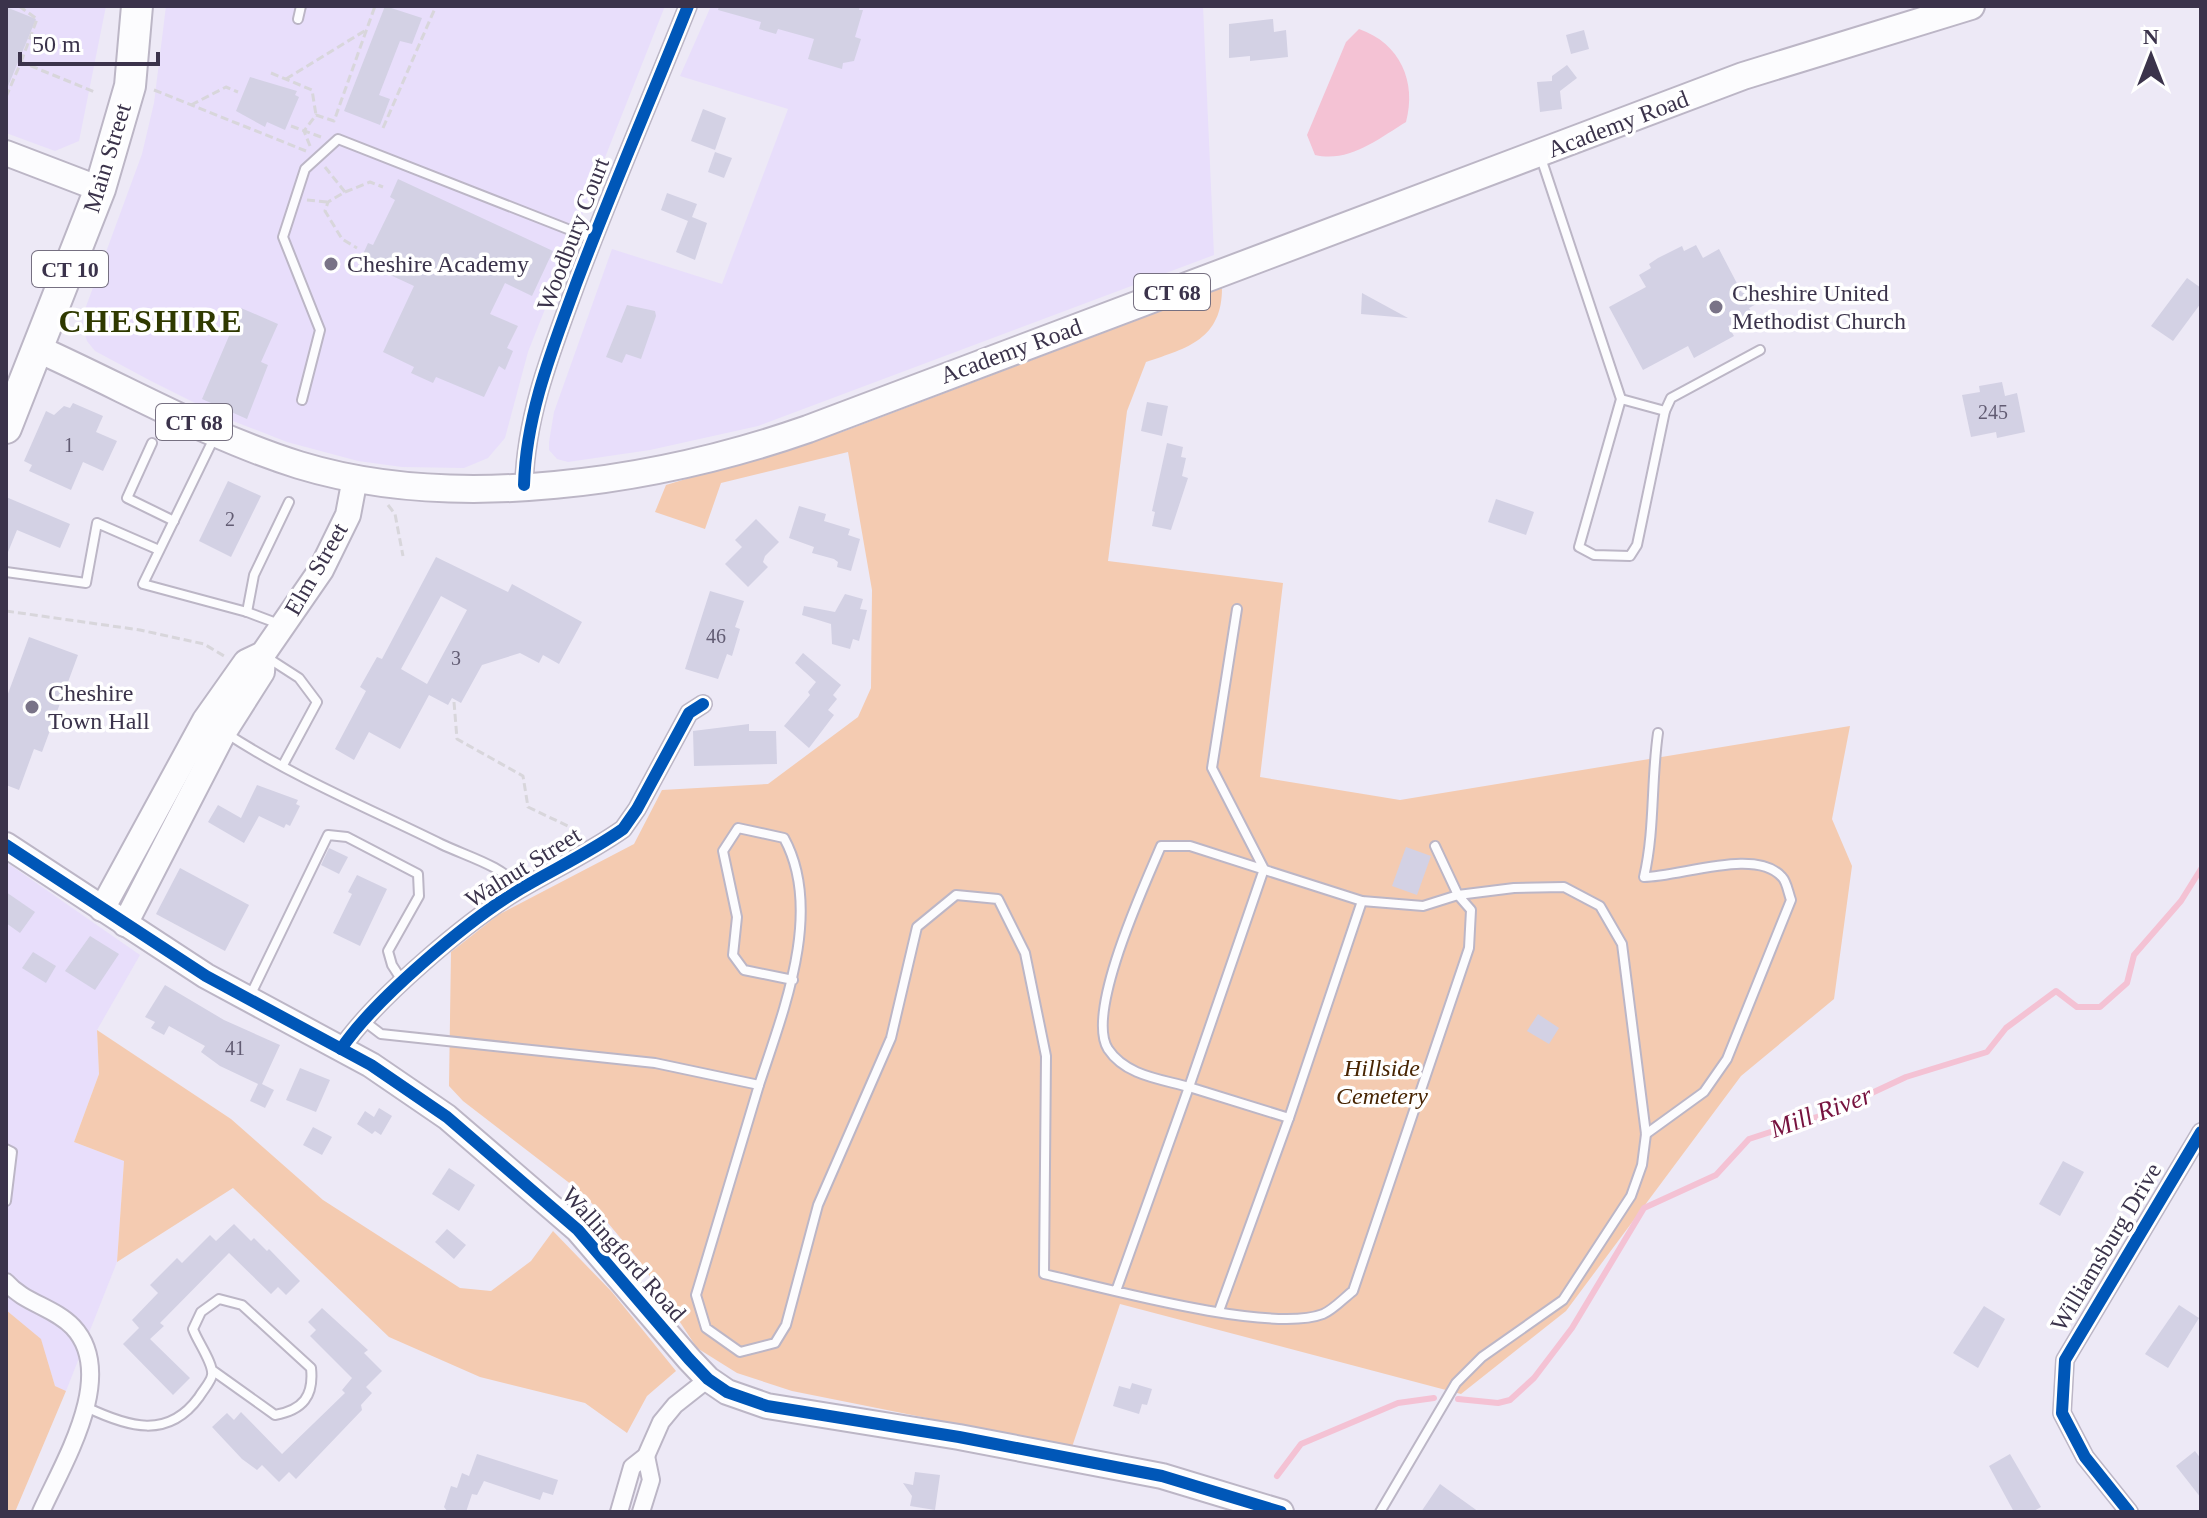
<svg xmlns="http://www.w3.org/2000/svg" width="2207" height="1518" viewBox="0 0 2207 1518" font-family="Georgia,serif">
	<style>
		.built { fill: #e8defb }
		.green { fill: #f4cbb1 }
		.water { fill: #f4c2d4 }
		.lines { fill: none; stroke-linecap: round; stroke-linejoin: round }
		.stream { stroke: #f4c2d4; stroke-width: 6 }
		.building { fill: #d3d1e4; fill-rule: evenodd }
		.lane-casing { stroke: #bcb6c6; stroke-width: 12 }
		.street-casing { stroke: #bcb6c6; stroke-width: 20 }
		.secondary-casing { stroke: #bcb6c6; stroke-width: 28 }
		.primary-casing { stroke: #bcb6c6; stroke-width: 30 }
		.highway-casing { stroke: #bcb6c6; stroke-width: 34 }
		.path { stroke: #d8d6db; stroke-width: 3; stroke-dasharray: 8 4; stroke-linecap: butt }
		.lane { stroke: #fcfcfe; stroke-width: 8 }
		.street { stroke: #fcfcfe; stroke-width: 16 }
		.secondary { stroke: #fcfcfe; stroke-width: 24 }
		.primary { stroke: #fcfcfe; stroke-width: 26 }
		.highway { stroke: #fcfcfe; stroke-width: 30 }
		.cycleway-casing { stroke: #fff; stroke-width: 17 }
		.cycleway { stroke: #0057b8; stroke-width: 12 }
		.poi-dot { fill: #797387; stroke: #fff; stroke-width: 3 }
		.labels { text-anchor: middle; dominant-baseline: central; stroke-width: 7; stroke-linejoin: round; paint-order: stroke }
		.number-label { font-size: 20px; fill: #625c73 }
		.shield { fill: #fff; stroke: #767081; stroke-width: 2 }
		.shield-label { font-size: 22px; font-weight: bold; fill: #3b334b }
		.street-label { font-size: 24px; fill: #3b334b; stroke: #fff }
		.poi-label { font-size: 24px; fill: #3b334b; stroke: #fff; text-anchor: start }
		.park-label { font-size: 24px; font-style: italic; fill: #482503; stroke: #fff }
		.water-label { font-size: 26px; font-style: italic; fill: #77133f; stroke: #fff }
		.district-label { font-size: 32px; font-weight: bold; letter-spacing: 2px; fill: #2f3900; stroke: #fff }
	</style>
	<rect width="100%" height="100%" fill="#ede9f6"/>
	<g class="built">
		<polygon points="6,6 106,6 79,141 55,151 6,133"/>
		<polygon points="166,6 665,6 528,352 505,438 488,458 464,468 402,467 358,461 287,442 223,417 151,381 95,351 87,341 82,324 84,312 142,154 154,103"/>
		<polygon points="711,6 1203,6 1214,255 758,426 650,450 568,462 557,459 549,450 549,442 554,412 612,249 722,284 788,109 680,76"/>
		<polygon points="6,862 140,955 97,1030 99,1074 74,1142 124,1161 117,1262 66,1391 55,1386 40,1339 6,1310"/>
	</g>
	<g class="green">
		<path d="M1222 288C1222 339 1188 348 1146 362L1127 411 1108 561 1283 583 1260 777 1400 800 1850 726 1832 819 1852 866 1834 999 1741 1076 1566 1311 1461 1394 1120 1304 1072 1447 792 1391 737 1373 697 1348 641 1263 585 1195 463 1101 449 1086 451 952 498 915 634 844 662 790 768 784 858 717 871 688 872 590 848 452 721 483 705 529 655 512 666 485 842 432Z"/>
		<polygon points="97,1030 231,1119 323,1200 460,1288 491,1291 531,1261 553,1231 612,1292 676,1371 647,1396 627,1433 585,1403 480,1377 389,1337 233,1188 117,1262 124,1161 74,1142 99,1074"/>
		<polygon points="6,1310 41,1339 55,1386 66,1391 15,1512 6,1512"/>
	</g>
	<path class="water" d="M1359 29C1400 43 1417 82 1406 122 1378 139 1349 163 1315 155L1307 135 1346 42Z"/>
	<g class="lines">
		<g class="stream">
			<polyline points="1458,1399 1498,1403 1510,1400 1534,1378 1572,1328 1644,1208 1716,1175 1749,1139 1829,1113 1906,1077 1987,1052 2006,1028 2056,991 2077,1007 2100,1007 2127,983 2134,955 2181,901 2201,869"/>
			<polyline points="1277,1476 1301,1444 1398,1403 1434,1398"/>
		</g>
	</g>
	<g class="building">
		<polygon points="385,6 422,18 412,44 400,41 379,95 390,99 380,125 344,111"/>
		<polygon points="719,6 860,6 859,10 863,10 855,37 861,39 854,61 843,63 842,69 808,59 814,39 778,29 776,34 759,29 761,22 718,10"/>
		<polygon points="6,7 36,19 6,91"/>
		<polygon points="1273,19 1274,32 1286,30 1288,57 1250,61 1250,56 1229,58 1229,24"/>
		<polygon points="1584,30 1589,49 1571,54 1566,35"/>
		<polygon points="1567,65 1577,78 1560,91 1562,109 1540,112 1537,82 1552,81 1552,76"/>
		<polygon points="250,77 297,91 295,95 299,97 285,130 267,122 265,127 236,111"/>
		<polygon points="703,109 726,118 715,150 691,141"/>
		<polygon points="715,152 732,158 724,178 708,172"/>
		<polygon points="398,179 553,251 532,296 505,283 490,314 518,326 507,348 513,351 505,370 499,366 484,397 436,377 433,383 411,373 414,367 383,352 414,286 360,261 368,243 373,245 395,200 390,197"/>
		<polygon points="667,193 697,204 692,217 707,223 695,260 676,252 688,221 661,210"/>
		<polygon points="1696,245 1703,258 1719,249 1742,293 1752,288 1760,302 1749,308 1752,313 1728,326 1734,336 1694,358 1688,346 1643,370 1609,307 1646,287 1639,275 1651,268 1649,264 1658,258 1682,246 1684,251"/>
		<polygon points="2187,278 2201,288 2201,303 2173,341 2151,326"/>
		<polygon points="1362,293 1408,318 1361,314"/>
		<polygon points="627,305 655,311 656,316 641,359 626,354 622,363 606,357"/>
		<polygon points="241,308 278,324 261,362 268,365 247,419 202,399"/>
		<polygon points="2002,382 2005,396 2017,393 2025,432 1997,438 1996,432 1971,437 1962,395 1980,392 1979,386"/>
		<polygon points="1147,402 1168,406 1162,436 1141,431"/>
		<polygon points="73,403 103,416 96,432 117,441 103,471 83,462 71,490 29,471 32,465 24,461 46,411 54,415 64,406 70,408"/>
		<polygon points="1167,443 1183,447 1181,457 1186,458 1182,476 1188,478 1171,530 1152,526 1155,512 1152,511"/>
		<polygon points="228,481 261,496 231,557 199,541"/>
		<polygon points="6,497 70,524 60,548 17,530 6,557"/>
		<polygon points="1496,499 1534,512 1526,535 1488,522"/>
		<polygon points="799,506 826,514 824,521 850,529 848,535 860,539 851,571 837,567 838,562 834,559 812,553 814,547 789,538"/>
		<polygon points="756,519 779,542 765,556 763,562 768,567 748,587 725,564 742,547 735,540"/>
		<path d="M436 557 508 592 512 584 582 622 559 664 543 655 539 663 520 653 482 665 461 703 452 698 448 705 429 695 400 749 369 732 354 760 335 749 366 691 360 687 377 657 382 659ZM441 596 467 610 427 684 401 669Z"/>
		<polygon points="710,591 744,601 735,627 740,629 732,656 727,654 718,679 685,669"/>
		<polygon points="845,594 863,599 860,609 867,610 859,641 853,639 850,649 832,644 831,624 802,615 804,606 835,612"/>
		<polygon points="29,637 78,655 42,752 34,749 19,790 6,785 6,699"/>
		<polygon points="803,653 841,685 833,695 837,699 828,710 834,715 809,748 784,726 810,695 808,692 816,682 795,663"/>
		<polygon points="749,724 749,731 776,731 777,764 694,766 693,731"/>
		<polygon points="257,785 298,800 296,804 300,806 290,826 286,824 284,828 259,816 244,843 208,822 218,805 241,818"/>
		<polygon points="1406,847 1431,856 1417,895 1392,886"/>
		<polygon points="329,848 348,857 339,874 321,865"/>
		<polygon points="180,868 249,905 225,951 156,914"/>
		<polygon points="357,875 387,889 360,946 333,933 352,894 348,892"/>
		<polygon points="6,892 35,912 20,933 6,923"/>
		<polygon points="90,936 119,954 95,990 65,971"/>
		<polygon points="33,952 56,966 46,983 22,968"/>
		<polygon points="165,985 224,1020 280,1045 262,1084 274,1090 265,1108 250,1101 258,1084 220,1066 201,1052 205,1046 169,1026 164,1035 151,1028 155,1022 145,1017"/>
		<polygon points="1538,1014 1559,1028 1549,1044 1527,1031"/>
		<polygon points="300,1068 330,1080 316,1112 286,1100"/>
		<polygon points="379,1108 392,1116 381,1135 375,1131 372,1134 357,1124 365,1111 374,1117"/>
		<polygon points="313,1127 332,1137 322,1155 303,1145"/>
		<polygon points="2063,1161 2084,1172 2060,1216 2039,1204"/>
		<polygon points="449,1168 475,1185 459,1211 432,1194"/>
		<polygon points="234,1224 251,1241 254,1238 267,1251 269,1249 300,1281 286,1295 278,1287 271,1294 229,1253 160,1323 164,1326 150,1339 190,1378 173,1395 123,1344 139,1328 132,1320 158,1293 150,1285 177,1258 182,1263 210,1235 216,1241"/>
		<polygon points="447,1229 466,1245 454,1259 435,1242"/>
		<polygon points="2179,1305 2199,1318 2168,1368 2145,1354"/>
		<polygon points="1984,1306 2005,1319 1978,1368 1953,1353"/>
		<polygon points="322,1308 368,1350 364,1353 382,1371 366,1387 372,1393 361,1405 362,1410 296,1479 289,1472 279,1482 262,1465 257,1470 242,1459 212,1427 227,1413 234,1420 241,1412 282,1454 345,1393 342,1390 352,1378 310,1336 316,1330 308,1322"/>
		<polygon points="1132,1383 1152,1389 1147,1405 1142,1404 1139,1414 1113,1406 1119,1386 1130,1389"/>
		<polygon points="2195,1451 2201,1459 2201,1498 2176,1466"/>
		<polygon points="477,1454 558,1480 553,1495 543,1492 540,1500 484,1481 477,1495 472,1494 466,1512 448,1512 444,1507 451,1486 457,1488 462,1473 469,1476"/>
		<polygon points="2010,1454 2041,1507 2032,1512 2014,1512 1989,1466"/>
		<polygon points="915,1472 940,1475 935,1510 910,1506 912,1496 903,1483 913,1485"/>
		<polygon points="1440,1484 1479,1512 1421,1512"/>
	</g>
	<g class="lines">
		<defs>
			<g id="lane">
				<polyline points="298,19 301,6"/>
				<polyline points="1541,158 1621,399 1579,547 1594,555 1630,556 1637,545 1665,411 1671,398 1760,350"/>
				<polyline points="1621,399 1665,411"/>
				<polyline points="302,400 320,330 283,237 305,169 338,139 593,239"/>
				<polyline points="215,436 143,584 247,612 279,624"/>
				<polyline points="152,443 127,498 174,521"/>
				<polyline points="6,572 86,583 97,523 159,550"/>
				<polyline points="247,612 254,575 289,502"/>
				<polyline points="268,658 299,678 317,702 283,765"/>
				<path d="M226 733C293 777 370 809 441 844 468 857 502 865 520 889"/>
				<polyline points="250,996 328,835 347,837 418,874 419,896 388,951 392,965 403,982"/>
				<path d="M364 1021 381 1034 655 1063 759 1085 696 1295 706 1328 740 1352 775 1343 786 1325 818 1205 891 1038 917 927 956 895 998 899 1025 953 1046 1056 1044 1274C1104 1288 1271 1334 1323 1314 1333 1310 1344 1298 1353 1291L1469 948 1471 910 1458 895 1423 906 1362 901 1190 846H1161C1145 884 1085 1013 1108 1049 1126 1076 1161 1079 1189 1087L1116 1291"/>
				<path d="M759 1085C783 1012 824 911 784 838L738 828 723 851 737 917 733 955 744 970 793 980"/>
				<polyline points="1289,1118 1362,901"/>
				<path d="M1646 1134 1704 1092 1727 1059 1791 900C1788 892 1787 882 1782 877 1756 847 1680 877 1644 877 1655 830 1651 781 1658 733"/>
				<polyline points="6,1149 12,1152 6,1201"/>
				<polyline points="1219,1311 1289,1118 1189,1087 1264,869 1212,768 1237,609"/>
				<path d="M86 1407C128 1427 168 1440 199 1397 203 1390 211 1382 212 1375 214 1364 197 1341 193 1329L201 1312 219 1299 242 1305 311 1368C314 1396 303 1410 275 1415L212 1370"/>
				<polyline points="1380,1512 1456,1383 1482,1357 1563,1300 1631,1196 1642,1165 1646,1134 1622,944 1600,906 1564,887 1514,888 1458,895 1435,846"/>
			</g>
			<g id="street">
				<path d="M524 485C526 414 552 350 576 284 611 191 651 99 688 6"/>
				<path d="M341 1049C374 1000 466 922 517 891 552 870 589 853 623 829L637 809 689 713 703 704"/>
				<path d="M6 1282C24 1303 54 1307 73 1327 118 1375 63 1463 41 1512"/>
				<polyline points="619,1512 632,1467 646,1456 661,1422 675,1405 708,1379"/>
				<polyline points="641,1512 651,1480 646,1456"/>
				<polyline points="2129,1512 2085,1457 2062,1413 2065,1360 2201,1132"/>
			</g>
			<g id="secondary">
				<polyline points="6,153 100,189"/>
				<polyline points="6,845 206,976 371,1065 447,1117 578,1230 689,1359 708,1379 727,1392 767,1406 959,1437 1162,1476 1281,1512"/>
				<polyline points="102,909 205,720 246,662 263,654 321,570 348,515 355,478"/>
				<polyline points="125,924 224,732 262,672 263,654"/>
			</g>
			<path id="primary" d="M38 349C125 388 209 437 299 465 456 513 656 482 808 429L1743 76 1971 6"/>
			<polyline id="highway" points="6,428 100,189 130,86 137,6"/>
		</defs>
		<use href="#lane" class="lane-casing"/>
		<use href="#street" class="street-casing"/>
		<use href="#secondary" class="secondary-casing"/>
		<use href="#primary" class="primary-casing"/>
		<use href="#highway" class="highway-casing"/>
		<g class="path">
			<polyline points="19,6 37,19 21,62"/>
			<polyline points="271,73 312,90 316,115"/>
			<polyline points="286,79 366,30"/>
			<polyline points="154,90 306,151"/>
			<polyline points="6,97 21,62 95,92"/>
			<polyline points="191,105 226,87 238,92"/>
			<polyline points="291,126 321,137"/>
			<polyline points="383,128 436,6"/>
			<polyline points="310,146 304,131 316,115 334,121 375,6"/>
			<polyline points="325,167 345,192 328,202 325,211 342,239 357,248"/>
			<polyline points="345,192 370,182 383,187"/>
			<polyline points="307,200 328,202"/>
			<polyline points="388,505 395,514 403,556"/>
			<polyline points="6,611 140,630 204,644 224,656"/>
			<polyline points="454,702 457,739 523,776 528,807 574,829"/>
		</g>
		<use href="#lane" class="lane"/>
		<use href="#street" class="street"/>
		<use href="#secondary" class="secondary"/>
		<use href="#primary" class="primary"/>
		<use href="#highway" class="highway"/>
		<defs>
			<g id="cycleway">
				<path d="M524 485C526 414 552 350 576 284 611 191 651 99 688 6"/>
				<polyline points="6,845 206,976 371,1065 447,1117 578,1230 689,1359 708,1379 727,1392 767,1406 959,1437 1162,1476 1281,1512"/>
				<path d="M341 1049C374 1000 466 922 517 891 552 870 589 853 623 829L637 809 689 713 703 704"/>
				<polyline points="2129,1512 2085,1457 2062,1413 2065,1360 2201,1132"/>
			</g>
		</defs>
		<use href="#cycleway" class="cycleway-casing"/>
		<use href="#cycleway" class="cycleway"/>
	</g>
	<g class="poi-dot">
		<circle cx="331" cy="264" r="8"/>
		<circle cx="1716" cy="307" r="8"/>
		<circle cx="32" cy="707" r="8"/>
	</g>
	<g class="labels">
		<g class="number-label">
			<text x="1993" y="412">245</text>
			<text x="69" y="445">1</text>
			<text x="230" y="519">2</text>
			<text x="716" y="636">46</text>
			<text x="456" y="658">3</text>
			<text x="235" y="1048">41</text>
		</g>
		<g class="shield">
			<rect x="32" y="251" width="76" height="36" rx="6"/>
			<rect x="1134" y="274" width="76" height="36" rx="6"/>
			<rect x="156" y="404" width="76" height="36" rx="6"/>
		</g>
		<g class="shield-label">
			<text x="70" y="269">CT 10</text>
			<text x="1172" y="292">CT 68</text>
			<text x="194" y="422">CT 68</text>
		</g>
		<g class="street-label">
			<text transform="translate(1618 124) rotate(-21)">Academy Road</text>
			<text transform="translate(107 158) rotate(-73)">Main Street</text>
			<text transform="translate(573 234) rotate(-69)">Woodbury Court</text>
			<text transform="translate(1011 351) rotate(-20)">Academy Road</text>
			<text transform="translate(316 569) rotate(-60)">Elm Street</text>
			<text transform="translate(523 867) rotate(-32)">Walnut Street</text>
			<text transform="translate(2106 1247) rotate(-59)">Williamsburg Drive</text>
			<text transform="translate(624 1254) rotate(48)">Wallingford Road</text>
		</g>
		<g class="poi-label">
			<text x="347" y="264">Cheshire Academy</text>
			<text x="1732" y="293">Cheshire United<tspan x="1732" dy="28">Methodist Church</tspan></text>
			<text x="48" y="693">Cheshire<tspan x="48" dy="28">Town Hall</tspan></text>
		</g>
		<g class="park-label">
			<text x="1382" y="1068">Hillside<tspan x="1382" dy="28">Cemetery</tspan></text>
		</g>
		<g class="water-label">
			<text transform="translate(1821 1112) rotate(-20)">Mill River</text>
		</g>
		<g class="district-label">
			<text x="151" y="321">CHESHIRE</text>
		</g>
	</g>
	<rect width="2207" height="1518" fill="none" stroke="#3b334b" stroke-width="16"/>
	<g transform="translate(2151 56)" stroke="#ffffff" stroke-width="6" paint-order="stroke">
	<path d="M0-6L14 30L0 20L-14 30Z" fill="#3b334b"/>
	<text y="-12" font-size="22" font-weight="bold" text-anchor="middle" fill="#3b334b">N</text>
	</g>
	<path d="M20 52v12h138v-12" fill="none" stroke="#3b334b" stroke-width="4"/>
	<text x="32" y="52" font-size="24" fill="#3b334b" stroke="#ffffff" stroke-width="6" paint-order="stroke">50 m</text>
</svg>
